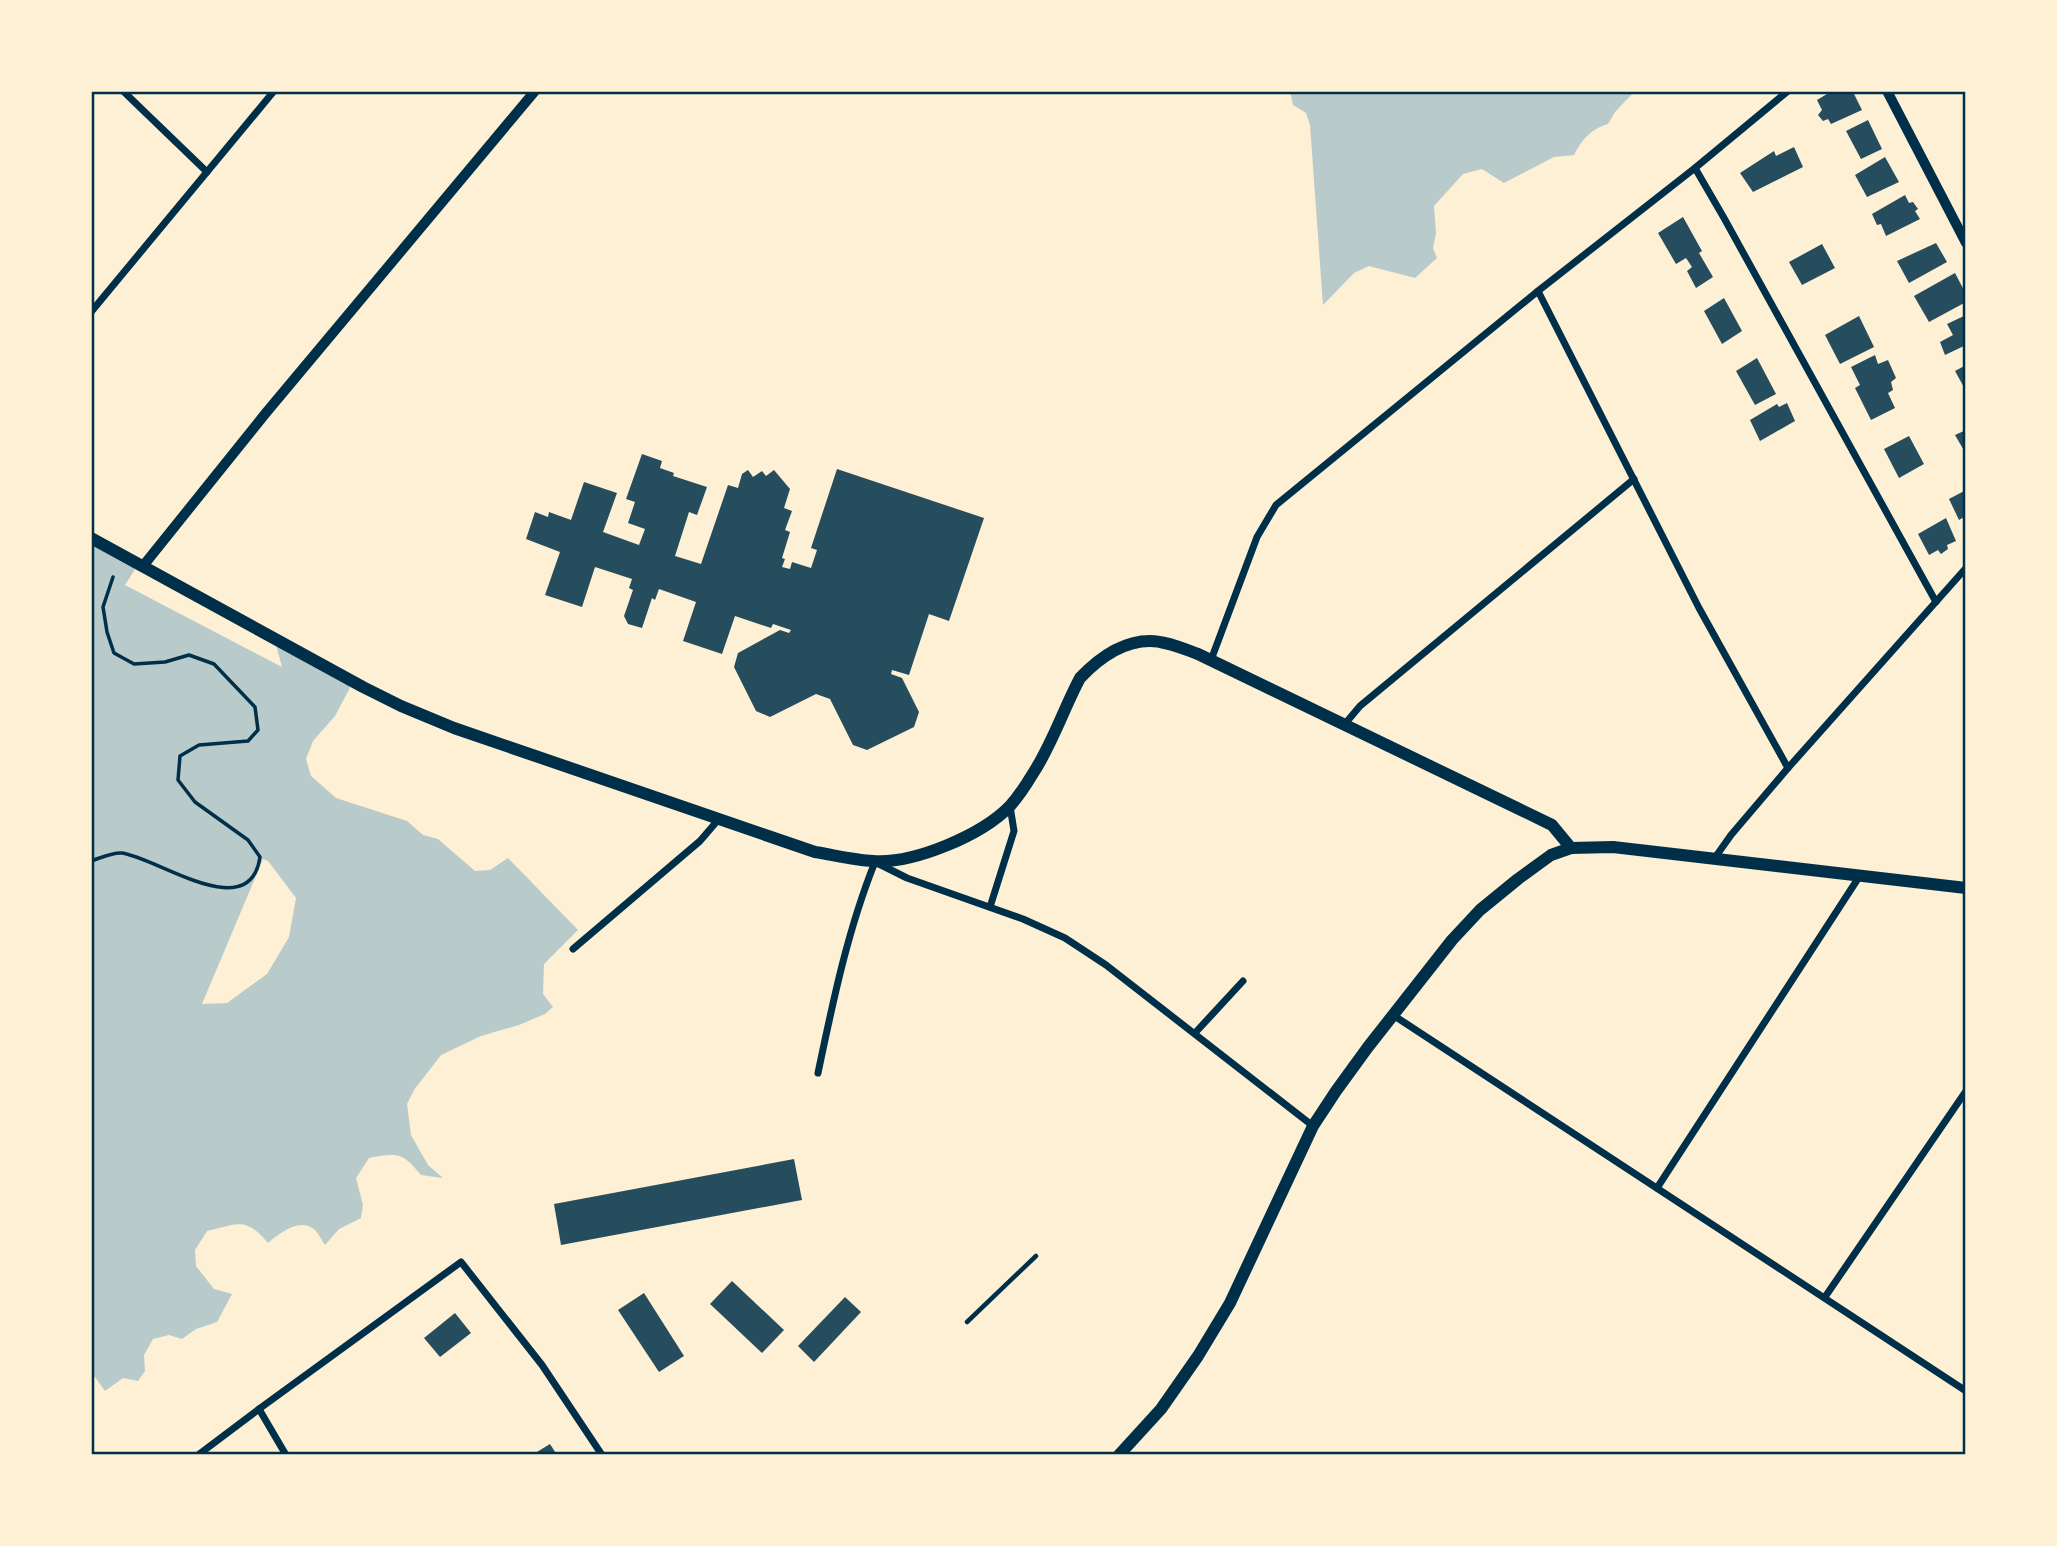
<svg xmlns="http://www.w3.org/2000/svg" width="2057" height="1546" viewBox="0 0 2057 1546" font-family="'Libre Baskerville',serif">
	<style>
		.green { fill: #b9caca; fill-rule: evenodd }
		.building { fill: #264d5e }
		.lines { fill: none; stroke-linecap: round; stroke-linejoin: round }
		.path { stroke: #003049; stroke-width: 3.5 }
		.service { stroke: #003049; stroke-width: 4.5 }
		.minor { stroke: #003049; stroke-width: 7 }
		.tertiary { stroke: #003049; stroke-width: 10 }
		.secondary { stroke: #003049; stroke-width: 12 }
		.neatline { fill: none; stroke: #003049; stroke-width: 2.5 }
	</style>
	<rect width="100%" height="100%" fill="#fdf0d5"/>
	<g class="green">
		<path d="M1290 91H1635L1615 112 1608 124C1591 129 1582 139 1574 155L1554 157 1504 183 1482 169 1463 174 1434 206 1436 233 1433 248 1437 258 1415 278 1369 266 1354 273 1323 305 1310 125 1306 113 1293 105Z"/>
		<path d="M91 536 139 563 125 585 282 667 274 637 353 682 335 716 313 741 306 759 311 776 336 798 407 821 423 835 438 839 475 871 490 870 508 858 578 930 544 964 543 994 553 1007 545 1014 519 1025 481 1036 441 1055 414 1090 407 1104 411 1135 428 1165 443 1178 421 1175C402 1152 398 1153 369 1158L356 1178 363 1205 361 1218 339 1229 325 1245C322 1241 319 1234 315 1230 300 1217 280 1233 268 1243 245 1216 238 1224 207 1231L195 1250 196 1266 214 1289 232 1294 217 1322 196 1329 182 1339 169 1335 153 1339 144 1355 145 1371 138 1381 123 1378 105 1391 95 1377 91 1375ZM263 859 268 861 296 898 289 937 267 974 227 1003 202 1004Z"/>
	</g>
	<g class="building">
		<polygon points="1832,91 1853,92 1862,110 1831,124 1828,119 1823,121 1818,115 1822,110 1817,100"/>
		<polygon points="1868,120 1882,149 1861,159 1846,131"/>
		<polygon points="1794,147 1803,167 1753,192 1740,173 1774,151 1776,156"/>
		<polygon points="1885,157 1899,182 1867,197 1855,175"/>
		<polygon points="1905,195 1909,203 1913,202 1918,209 1915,211 1920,219 1886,236 1881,224 1877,225 1872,214"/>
		<polygon points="1683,217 1702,251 1699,253 1713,277 1696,288 1687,271 1692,267 1686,258 1676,264 1658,233"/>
		<polygon points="1936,243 1947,262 1909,283 1897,261"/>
		<polygon points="1822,244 1835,268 1802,285 1789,262"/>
		<polygon points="1955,273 1966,294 1966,302 1929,322 1914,296"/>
		<polygon points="1724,298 1742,331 1722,344 1704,311"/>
		<polygon points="1966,315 1966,345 1945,355 1940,342 1953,335 1947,324"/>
		<polygon points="1859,316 1874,347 1840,364 1825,335"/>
		<polygon points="1875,355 1878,364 1888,360 1896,378 1891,382 1893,390 1888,393 1895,408 1871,420 1855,388 1860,385 1851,367"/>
		<polygon points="1757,358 1776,394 1755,405 1736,371"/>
		<polygon points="1966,365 1966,391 1955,371"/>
		<polygon points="1787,403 1795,421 1760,441 1750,420 1777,404 1779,407"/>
		<polygon points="1966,430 1966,454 1955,435"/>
		<polygon points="1909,436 1924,464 1899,478 1884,449"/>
		<polygon points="642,454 662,461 660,468 674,473 673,476 707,487 697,515 689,512 675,556 701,564 728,485 738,488 742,474 748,470 753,477 762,471 766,476 774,470 790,489 784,508 792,511 785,530 790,532 782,558 785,559 782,567 790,569 792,562 811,568 817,550 811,548 837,469 984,518 949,621 929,614 909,675 892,670 891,674 902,678 919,712 914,727 867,750 853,745 830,699 816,694 770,717 756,711 734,667 738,653 780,630 789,633 791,630 773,624 771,628 735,616 722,654 683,641 696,602 659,589 655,600 652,598 642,628 628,624 624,616 633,590 629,588 632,579 595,567 582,607 545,595 560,552 526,539 535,512 548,517 549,512 571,520 584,482 617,493 603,532 639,545 645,529 628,523 635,502 626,499"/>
		<polygon points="1966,490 1966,516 1959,520 1949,499"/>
		<polygon points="1946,518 1956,541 1947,545 1948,549 1941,554 1938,550 1929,555 1918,534"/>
		<polygon points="794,1159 802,1200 561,1245 554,1204"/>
		<polygon points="732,1281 784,1330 762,1353 710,1304"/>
		<polygon points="644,1293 684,1356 659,1372 618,1310"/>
		<polygon points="845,1297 861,1312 814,1362 798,1346"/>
		<polygon points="455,1313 471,1333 440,1357 424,1338"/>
		<polygon points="550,1444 557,1455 532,1455"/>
	</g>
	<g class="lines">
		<path class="path" d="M91 861C100 858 113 852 122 853 158 858 250 926 260 857L248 840 195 802 178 780 180 756 199 745 248 741 258 730 255 707 214 664 189 655 165 662 134 664 114 653 107 632 103 607 113 577"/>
		<polyline class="service" points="967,1322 1036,1256"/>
		<g class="minor">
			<polyline points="123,91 207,172"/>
			<polyline points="1695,168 1724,218 1936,602"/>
			<polyline points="1538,291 1699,608 1788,768"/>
			<polyline points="91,312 274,91"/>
			<polyline points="1211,660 1257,537 1276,505 1538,291 1695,168 1788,91"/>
			<polyline points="1344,725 1360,706 1634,479"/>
			<polyline points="1714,859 1731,835 1788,768 1966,568"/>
			<polyline points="990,907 1014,831 1010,806"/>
			<polyline points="573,949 700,841 718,820"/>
			<polyline points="1393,1015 1966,1391"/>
			<polyline points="1195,1033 1243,981"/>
			<path d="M818 1073C833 1001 848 929 875 862L907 878 1023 919 1065 938 1106 965 1313 1126"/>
			<polyline points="1657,1188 1859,877"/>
			<polyline points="1825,1297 1966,1091"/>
			<polyline points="259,1409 286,1455"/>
			<polyline points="198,1455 259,1409 461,1262 542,1365 602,1455"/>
		</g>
		<g class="tertiary">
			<polyline points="1887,91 1966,243"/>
			<polyline points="143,566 265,414 535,91"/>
		</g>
		<g class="secondary">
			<path d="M91 538 363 687 401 706 454 728 815 852C834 855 854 860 873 861 914 864 982 835 1010 806 1018 797 1026 785 1032 775 1052 745 1063 710 1080 678 1098 659 1122 641 1150 641 1166 641 1184 649 1198 654L1517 808 1552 825 1571 848"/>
			<polyline points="1119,1455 1161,1409 1198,1356 1230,1303 1313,1126 1336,1091 1368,1047 1452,940 1480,910 1518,879 1551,855 1571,848 1613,847 1966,888"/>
		</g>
	</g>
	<rect width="2057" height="1546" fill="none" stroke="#fdf0d5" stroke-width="186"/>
	<rect x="93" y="93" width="1871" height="1360" class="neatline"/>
</svg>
